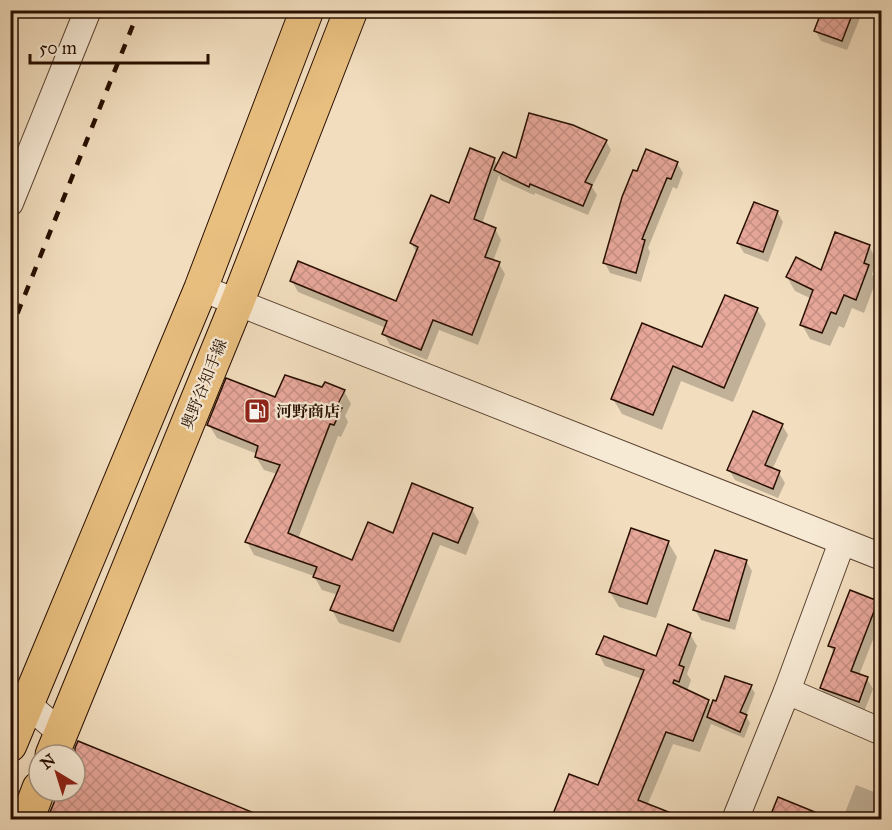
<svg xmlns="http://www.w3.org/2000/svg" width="892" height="830" viewBox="0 0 892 830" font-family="'IM FELL Great Primer','Noto Serif JP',serif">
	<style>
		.shadow { fill: #0003; fill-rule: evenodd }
		.building { fill: url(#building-cross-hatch); stroke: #280f00; stroke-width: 1.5 }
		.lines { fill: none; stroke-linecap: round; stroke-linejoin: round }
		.minor-casing { stroke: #5a4330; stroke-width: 28 }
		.major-casing { stroke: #280f00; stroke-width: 35 }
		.minor { stroke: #f7ead5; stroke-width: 26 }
		.major { stroke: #e9bf80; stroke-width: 33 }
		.rail { stroke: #280f00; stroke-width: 4.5; stroke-dasharray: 10 10; stroke-linecap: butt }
		.labels { text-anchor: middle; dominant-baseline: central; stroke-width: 4.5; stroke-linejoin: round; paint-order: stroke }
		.street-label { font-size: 16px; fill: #280f00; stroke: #f7ead5 }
		.poi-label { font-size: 16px; font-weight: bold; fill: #280f00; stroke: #f7ead5; text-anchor: start }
	</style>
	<defs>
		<pattern id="building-cross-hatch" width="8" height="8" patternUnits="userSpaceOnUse" patternTransform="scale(1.5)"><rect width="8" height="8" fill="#e7a79a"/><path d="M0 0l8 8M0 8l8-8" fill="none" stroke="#c68f83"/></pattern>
	</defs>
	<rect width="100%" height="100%" fill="#f2debf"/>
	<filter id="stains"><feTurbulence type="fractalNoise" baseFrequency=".00333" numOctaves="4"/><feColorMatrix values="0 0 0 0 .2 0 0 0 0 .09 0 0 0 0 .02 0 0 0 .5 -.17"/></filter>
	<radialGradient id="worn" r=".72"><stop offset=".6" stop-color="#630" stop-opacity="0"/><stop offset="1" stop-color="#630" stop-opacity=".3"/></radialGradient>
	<g class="shadow">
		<polygon points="823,10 856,10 860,18 847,50 821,41 815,30"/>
		<polygon points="606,141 611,150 592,187 597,195 588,215 535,193 534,195 501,180 499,175 482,224 495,229 501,240 493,261 499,264 505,274 478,345 439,330 427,360 390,345 384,334 386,328 298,292 292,281 396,303 417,253 411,243 494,159 498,166"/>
		<polygon points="677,163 683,173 677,189 673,187 648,248 650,252 641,282 610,273 605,263"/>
		<polygon points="777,212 783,222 768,262 744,253 738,243"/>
		<polygon points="869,246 877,261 872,274 876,281 864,313 852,308 844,328 839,326 830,346 810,339 802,325 812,299 795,291 787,277 822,272"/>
		<polygon points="757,309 766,324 733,402 681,381 662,430 622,414 613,399 703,349"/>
		<path d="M323 389 344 391 351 404 345 416 348 422 341 437 338 436 298 539 353 562 394 535 472 509 479 522 466 555 440 545 400 643 339 623 332 610 338 595 322 590 314 576 254 555 247 542 277 474 264 470 256 457 257 454 217 438 209 425 276 399ZM339 397H343L335 413Z"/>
		<polygon points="782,425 788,435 772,470 779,473 785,483 778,498 735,480 729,470"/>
		<polygon points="668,542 677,557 656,618 619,607 610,592"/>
		<polygon points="746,561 752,571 735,630 701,620 695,610"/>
		<polygon points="877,602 882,610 882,617 859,675 867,679 873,689 864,712 827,698 821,688 834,653 830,646"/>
		<polygon points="690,634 697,646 687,674 691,680 687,691 708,701 712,708 750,686 755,693 746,716 750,723 744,738 711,724 700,752 673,744 647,806 684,820 553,820 570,776 599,787 642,679 605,666 598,653 656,657"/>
		<polygon points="80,743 267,820 77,820 69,817 61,791 75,791 75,755"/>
		<polygon points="856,785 882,795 882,820 842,820"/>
		<polygon points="779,799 820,815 822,820 771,820"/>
	</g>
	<g class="building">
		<polygon points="822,10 854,10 842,41 814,31"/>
		<polygon points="529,113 573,125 607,140 585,182 592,185 583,206 530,184 529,187 494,170 503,152 516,158"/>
		<polygon points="470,148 495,158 474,219 496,228 485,257 500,262 472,335 433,320 421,350 382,334 387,321 290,281 298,261 396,301 418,247 410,243 431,195 449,203"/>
		<polygon points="646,149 678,162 671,179 667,178 642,239 645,240 636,273 603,263 622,197 633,170 637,171"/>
		<polygon points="754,202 778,211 763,252 737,243"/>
		<polygon points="835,232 870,245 864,263 869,265 856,300 844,295 836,314 831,312 822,333 800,325 813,290 786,277 796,257 821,270"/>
		<polygon points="725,295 758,308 724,388 673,366 653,415 611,399 642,323 702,347"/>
		<polygon points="285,375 322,387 325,382 345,390 337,406 342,408 334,425 330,424 288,533 352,560 368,522 393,533 412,483 473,508 458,543 433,533 393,631 330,610 340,586 313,577 317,567 245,542 280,465 255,457 258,446 207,425 226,378 275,397"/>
		<polygon points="753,411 783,424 765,465 780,471 773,489 727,470"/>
		<polygon points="631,528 669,541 647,604 609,592"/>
		<polygon points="715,550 747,560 729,621 693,610"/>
		<polygon points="850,590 878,601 851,671 868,677 859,702 820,688 835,648 828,646"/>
		<polygon points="668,624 691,633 679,665 684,667 679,682 674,680 673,683 709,700 693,741 666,732 638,800 684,818 684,819 551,819 569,774 598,785 644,670 596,654 604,636 656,656"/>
		<polygon points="725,676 752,685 740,712 747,715 740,732 707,717 713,700 716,701"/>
		<polygon points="78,741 269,819 47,819 59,791 75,791 75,748"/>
		<polygon points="778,797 832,819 769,819"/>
	</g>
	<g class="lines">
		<defs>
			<g id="minor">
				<polyline points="10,203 88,10"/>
				<polyline points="201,288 882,557"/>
				<polyline points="787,691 882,732"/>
				<polyline points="10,698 27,704 60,732"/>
				<polyline points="735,820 787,691 842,542"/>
			</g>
			<g id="major">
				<polyline points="10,745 201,288 307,10"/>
				<polyline points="52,755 237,303 351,10"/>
				<polyline points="27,820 39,788"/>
			</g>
		</defs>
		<use href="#minor" class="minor-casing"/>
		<use href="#major" class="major-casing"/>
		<use href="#minor" class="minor"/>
		<use href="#major" class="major"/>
		<polyline class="rail" points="10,332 139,10"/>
	</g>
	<defs>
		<symbol id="fuel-square" viewBox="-11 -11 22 22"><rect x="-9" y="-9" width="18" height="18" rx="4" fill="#8f2418" stroke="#f7ead5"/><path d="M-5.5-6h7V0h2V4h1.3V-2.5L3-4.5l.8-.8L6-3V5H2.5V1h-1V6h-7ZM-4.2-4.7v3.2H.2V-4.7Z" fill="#fff"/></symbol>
	</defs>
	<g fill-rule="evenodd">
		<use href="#fuel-square" x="242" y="396" width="30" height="30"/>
	</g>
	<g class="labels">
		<g class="street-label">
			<text transform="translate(204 384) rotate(-68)">奥野谷知手線</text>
		</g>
		<g class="poi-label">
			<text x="276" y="411">河野商店</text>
		</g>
	</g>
	<rect width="892" height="830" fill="none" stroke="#f2debf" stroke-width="36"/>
	<rect x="12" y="12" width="868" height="806" fill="none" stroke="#280f00" stroke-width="3"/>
	<rect x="18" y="18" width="856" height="794" fill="none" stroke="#280f00" stroke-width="1.5"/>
	<g transform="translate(57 773) rotate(322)"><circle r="28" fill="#f7ead5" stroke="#a49280" stroke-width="1.5"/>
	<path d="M0-4.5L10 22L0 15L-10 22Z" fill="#8f2418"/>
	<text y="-9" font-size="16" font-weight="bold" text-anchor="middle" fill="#280f00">N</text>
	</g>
	<path d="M30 54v9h178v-9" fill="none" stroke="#280f00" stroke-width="3"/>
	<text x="39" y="54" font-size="18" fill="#280f00" stroke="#f7ead5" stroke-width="4.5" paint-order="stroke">50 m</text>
	<rect width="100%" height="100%" filter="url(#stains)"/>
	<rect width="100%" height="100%" fill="url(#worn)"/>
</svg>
